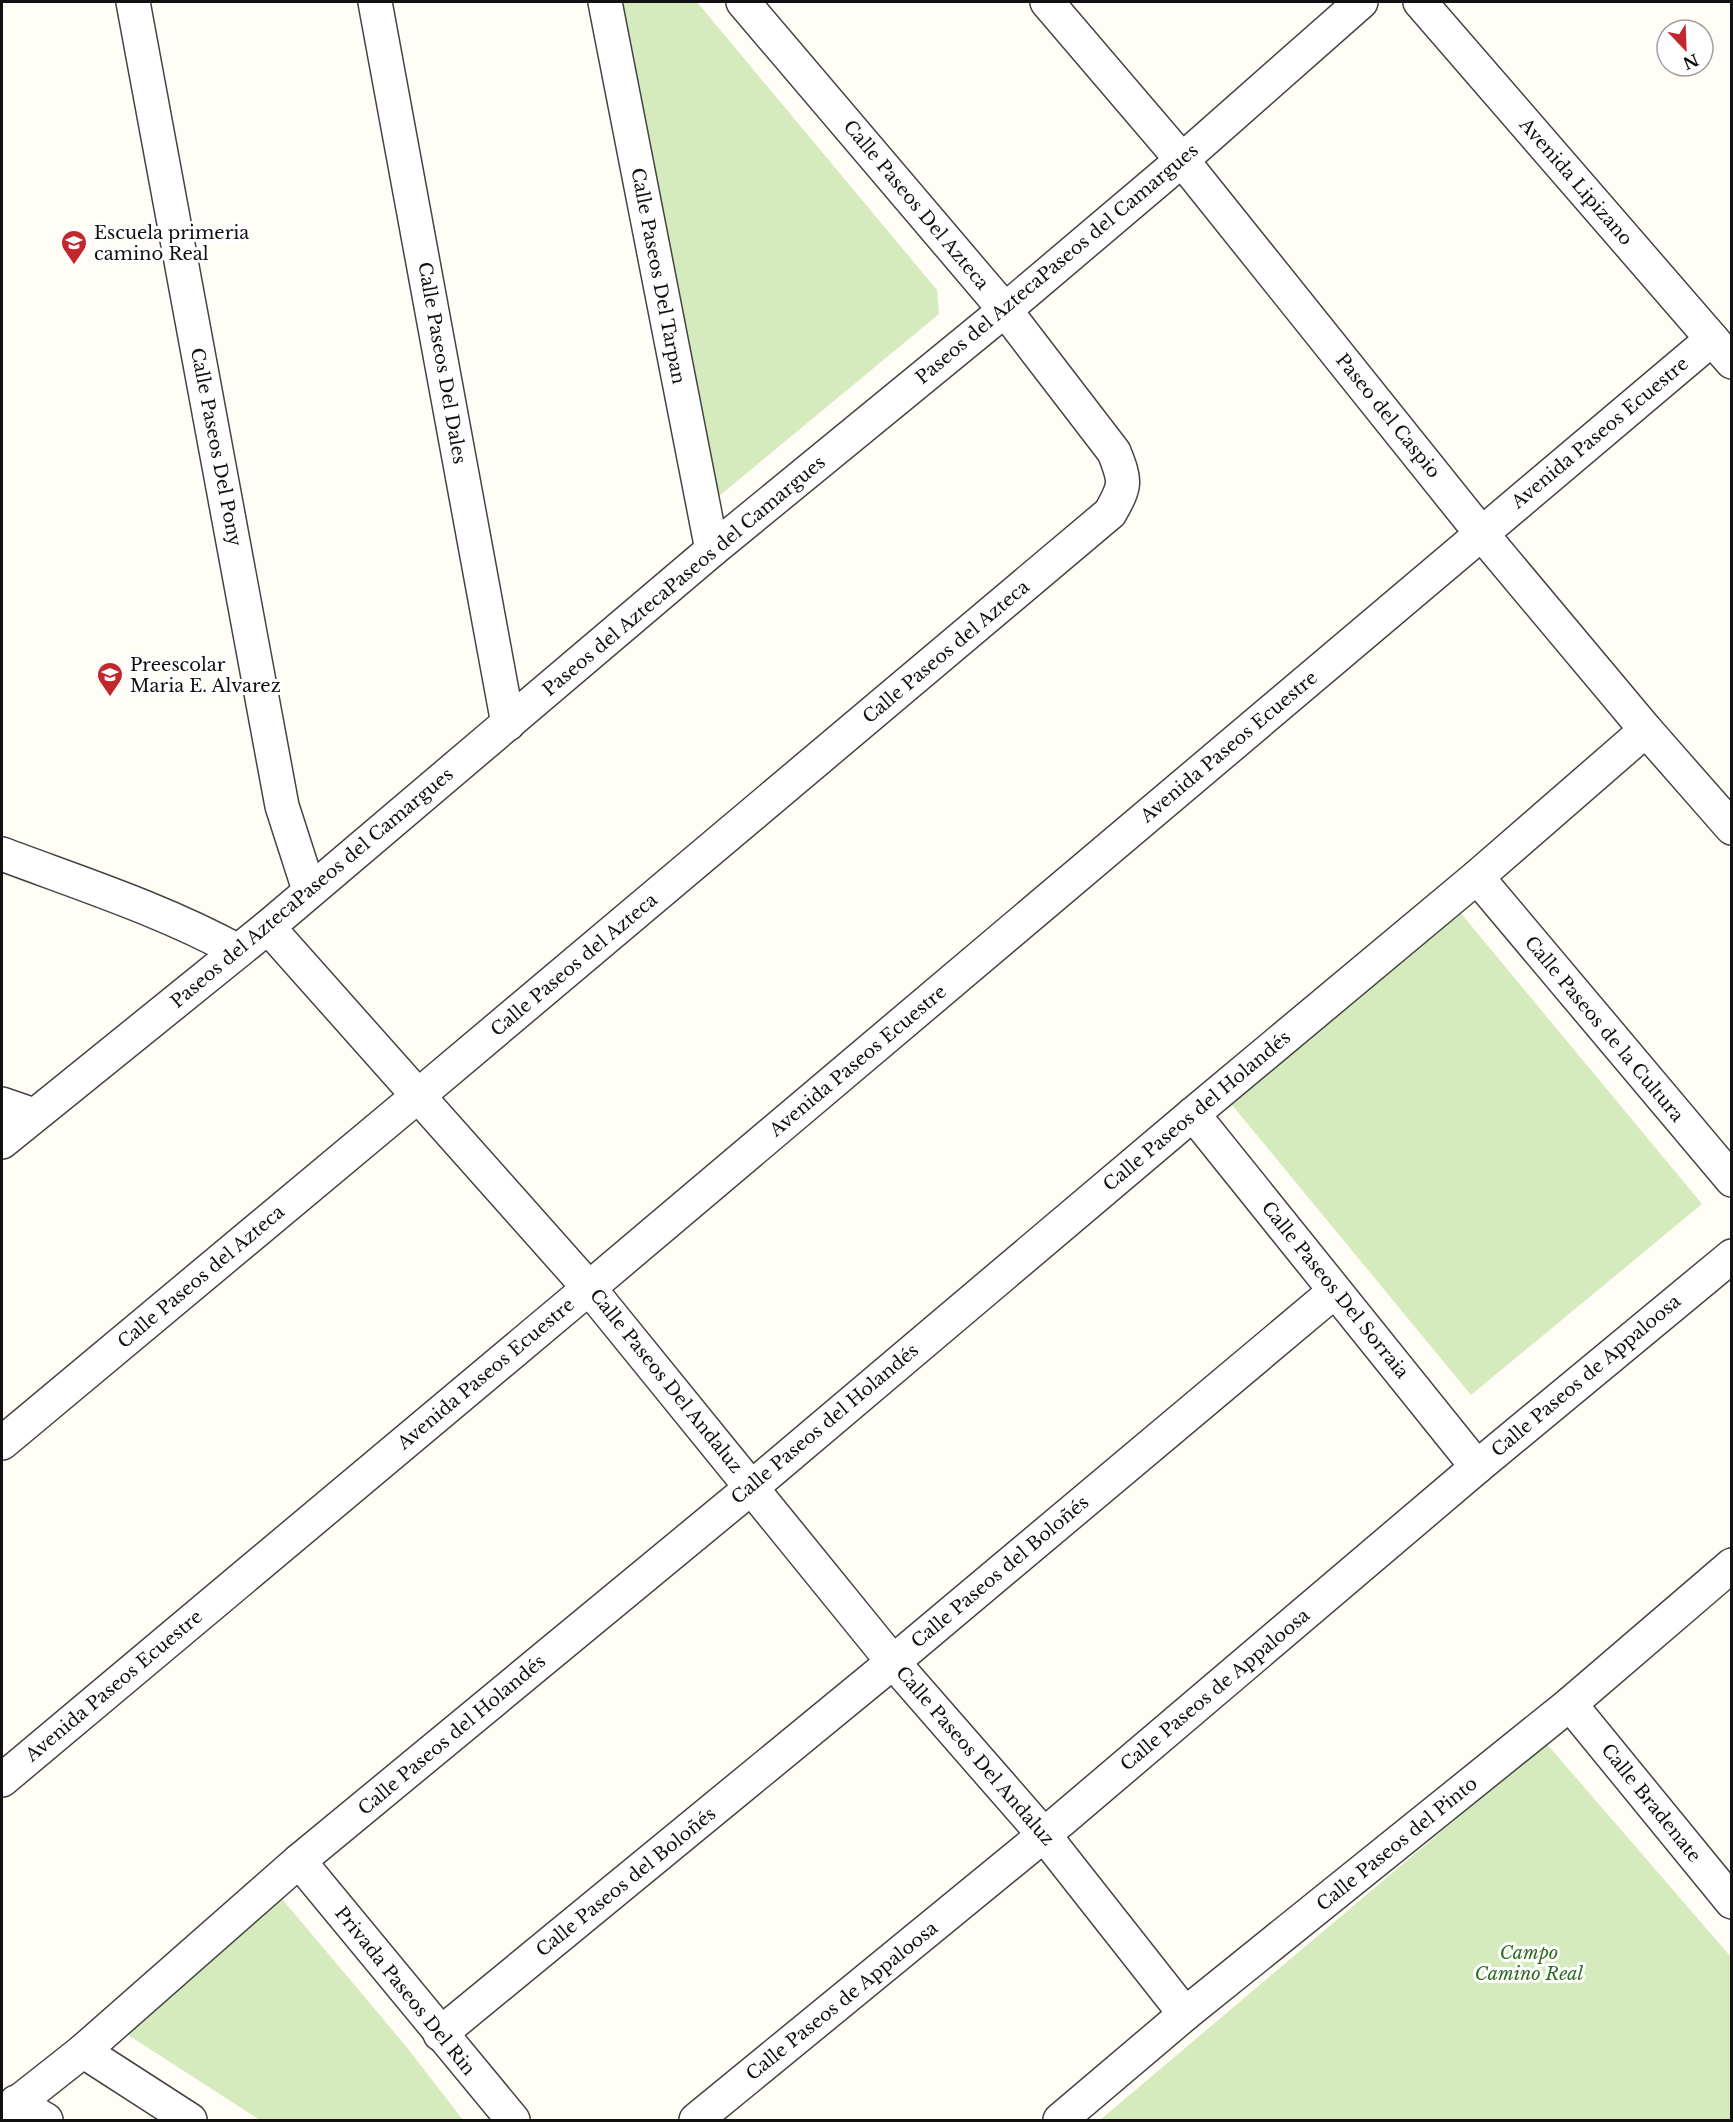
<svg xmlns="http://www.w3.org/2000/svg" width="1733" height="2122" viewBox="0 0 1733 2122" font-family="'Libre Baskerville',serif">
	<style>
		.green { fill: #d5ebbd }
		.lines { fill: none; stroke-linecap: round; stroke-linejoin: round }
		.minor-casing { stroke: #444; stroke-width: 36 }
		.minor { stroke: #fff; stroke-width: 33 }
		.labels { text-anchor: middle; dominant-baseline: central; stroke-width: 6; stroke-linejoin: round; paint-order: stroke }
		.street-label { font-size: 18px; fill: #111; stroke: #fff }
		.poi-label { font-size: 18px; fill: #111; stroke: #fff; text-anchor: start }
		.park-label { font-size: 18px; font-style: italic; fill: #2f6b1f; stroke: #fff }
	</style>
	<rect width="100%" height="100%" fill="#fffdf5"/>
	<g class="green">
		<polygon points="610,2 697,2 937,290 939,314 718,497"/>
		<polygon points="1459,911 1702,1204 1471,1395 1232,1105"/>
		<polygon points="1546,1743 1731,1957 1731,2120 1100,2120"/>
		<polygon points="277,1893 405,2045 463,2120 260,2120 125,2033"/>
	</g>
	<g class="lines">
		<defs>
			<g id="minor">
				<polyline points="133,2 282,806 309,890"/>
				<polyline points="375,2 508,724"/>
				<polyline points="605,2 712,550"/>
				<polyline points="1047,2 1182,160 1481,533 1646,730 1732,828"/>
				<polyline points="1420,2 1732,362"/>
				<path d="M2 854C82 884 163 910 238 951"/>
				<polyline points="1477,877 1732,1180"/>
				<polyline points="268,927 589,1288 893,1662 1044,1835 1185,2014"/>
				<polyline points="2,1104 34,1115"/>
				<polyline points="1193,1114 1477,1467"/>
				<polyline points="2,1142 268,927 712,550 1005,310 1182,160 1361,2"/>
				<path d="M2 1443 419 1095 1110 513C1126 485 1126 482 1114 452L1005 310 743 2"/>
				<polyline points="1570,1704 1732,1902"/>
				<polyline points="2,1780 589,1288 1712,339"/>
				<polyline points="299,1861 513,2120"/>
				<polyline points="440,2034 893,1662 1335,1291"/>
				<polyline points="83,2051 190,2120"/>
				<polyline points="16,2102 46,2120"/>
				<polyline points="2,2115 83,2051 299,1861 752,1487 1193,1114 1477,877 1646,730"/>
				<polyline points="696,2120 1044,1835 1477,1467 1732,1256"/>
				<polyline points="1060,2120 1185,2014 1570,1704 1732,1565"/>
			</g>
		</defs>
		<use href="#minor" class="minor-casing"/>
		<use href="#minor" class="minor"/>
	</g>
	<defs>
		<symbol id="school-pin" viewBox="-11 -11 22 30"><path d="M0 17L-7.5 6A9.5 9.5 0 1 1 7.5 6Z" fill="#c4262e" stroke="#fff"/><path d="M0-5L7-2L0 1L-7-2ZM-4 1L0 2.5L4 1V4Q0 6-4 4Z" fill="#fff"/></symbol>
	</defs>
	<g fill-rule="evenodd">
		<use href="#school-pin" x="59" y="228" width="30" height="40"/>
		<use href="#school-pin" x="95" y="660" width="30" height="40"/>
	</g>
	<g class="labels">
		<g class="street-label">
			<text transform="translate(1576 182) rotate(49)">Avenida Lipizano</text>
			<text transform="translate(916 205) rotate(50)">Calle Paseos Del Azteca</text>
			<text transform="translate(1057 264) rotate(-40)">Paseos del AztecaPaseos del Camargues</text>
			<text transform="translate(658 276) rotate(79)">Calle Paseos Del Tarpan</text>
			<text transform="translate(442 363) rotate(80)">Calle Paseos Del Dales</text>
			<text transform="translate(1388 416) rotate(51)">Paseo del Caspio</text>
			<text transform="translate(1600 433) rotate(-40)">Avenida Paseos Ecuestre</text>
			<text transform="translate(216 447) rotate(79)">Calle Paseos Del Pony</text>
			<text transform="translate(684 576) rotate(-40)">Paseos del AztecaPaseos del Camargues</text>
			<text transform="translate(946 652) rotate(-40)">Calle Paseos del Azteca</text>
			<text transform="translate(1229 747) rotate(-40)">Avenida Paseos Ecuestre</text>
			<text transform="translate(312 888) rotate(-40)">Paseos del AztecaPaseos del Camargues</text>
			<text transform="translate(574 965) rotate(-40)">Calle Paseos del Azteca</text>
			<text transform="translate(1604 1029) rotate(50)">Calle Paseos de la Cultura</text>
			<text transform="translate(858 1061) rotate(-40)">Avenida Paseos Ecuestre</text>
			<text transform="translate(1197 1111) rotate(-40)">Calle Paseos del Holandés</text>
			<text transform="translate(201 1277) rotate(-40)">Calle Paseos del Azteca</text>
			<text transform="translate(1335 1290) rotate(51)">Calle Paseos Del Sorraia</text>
			<text transform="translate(486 1374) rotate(-40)">Avenida Paseos Ecuestre</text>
			<text transform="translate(1586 1376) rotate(-40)">Calle Paseos de Appaloosa</text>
			<text transform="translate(666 1381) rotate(51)">Calle Paseos Del Andaluz</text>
			<text transform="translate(825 1424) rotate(-40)">Calle Paseos del Holandés</text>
			<text transform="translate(1000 1572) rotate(-40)">Calle Paseos del Boloñés</text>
			<text transform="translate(114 1686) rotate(-40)">Avenida Paseos Ecuestre</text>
			<text transform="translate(1215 1690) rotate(-40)">Calle Paseos de Appaloosa</text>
			<text transform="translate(452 1735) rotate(-40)">Calle Paseos del Holandés</text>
			<text transform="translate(975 1756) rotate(49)">Calle Paseos Del Andaluz</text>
			<text transform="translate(1651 1803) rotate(51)">Calle Bradenate</text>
			<text transform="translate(1397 1844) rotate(-39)">Calle Paseos del Pinto</text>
			<text transform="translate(626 1882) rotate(-39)">Calle Paseos del Boloñés</text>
			<text transform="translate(405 1991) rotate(51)">Privada Paseos Del Rin</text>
			<text transform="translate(842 2001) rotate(-39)">Calle Paseos de Appaloosa</text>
		</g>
		<g class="poi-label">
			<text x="94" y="233">Escuela primeria<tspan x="94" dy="21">camino Real</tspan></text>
			<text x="130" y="665">Preescolar<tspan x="130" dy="21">Maria E. Alvarez</tspan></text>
		</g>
		<g class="park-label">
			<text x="1529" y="1953">Campo<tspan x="1529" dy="21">Camino Real</tspan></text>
		</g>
	</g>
	<rect width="1733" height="2122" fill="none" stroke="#111111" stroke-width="6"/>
	<g transform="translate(1685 48) rotate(157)"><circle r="28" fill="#ffffff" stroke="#a0a0a0" stroke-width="1.5"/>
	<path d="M0-4.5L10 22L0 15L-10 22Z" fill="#c4262e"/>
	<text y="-9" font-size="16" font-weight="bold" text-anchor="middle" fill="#111111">N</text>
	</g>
</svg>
